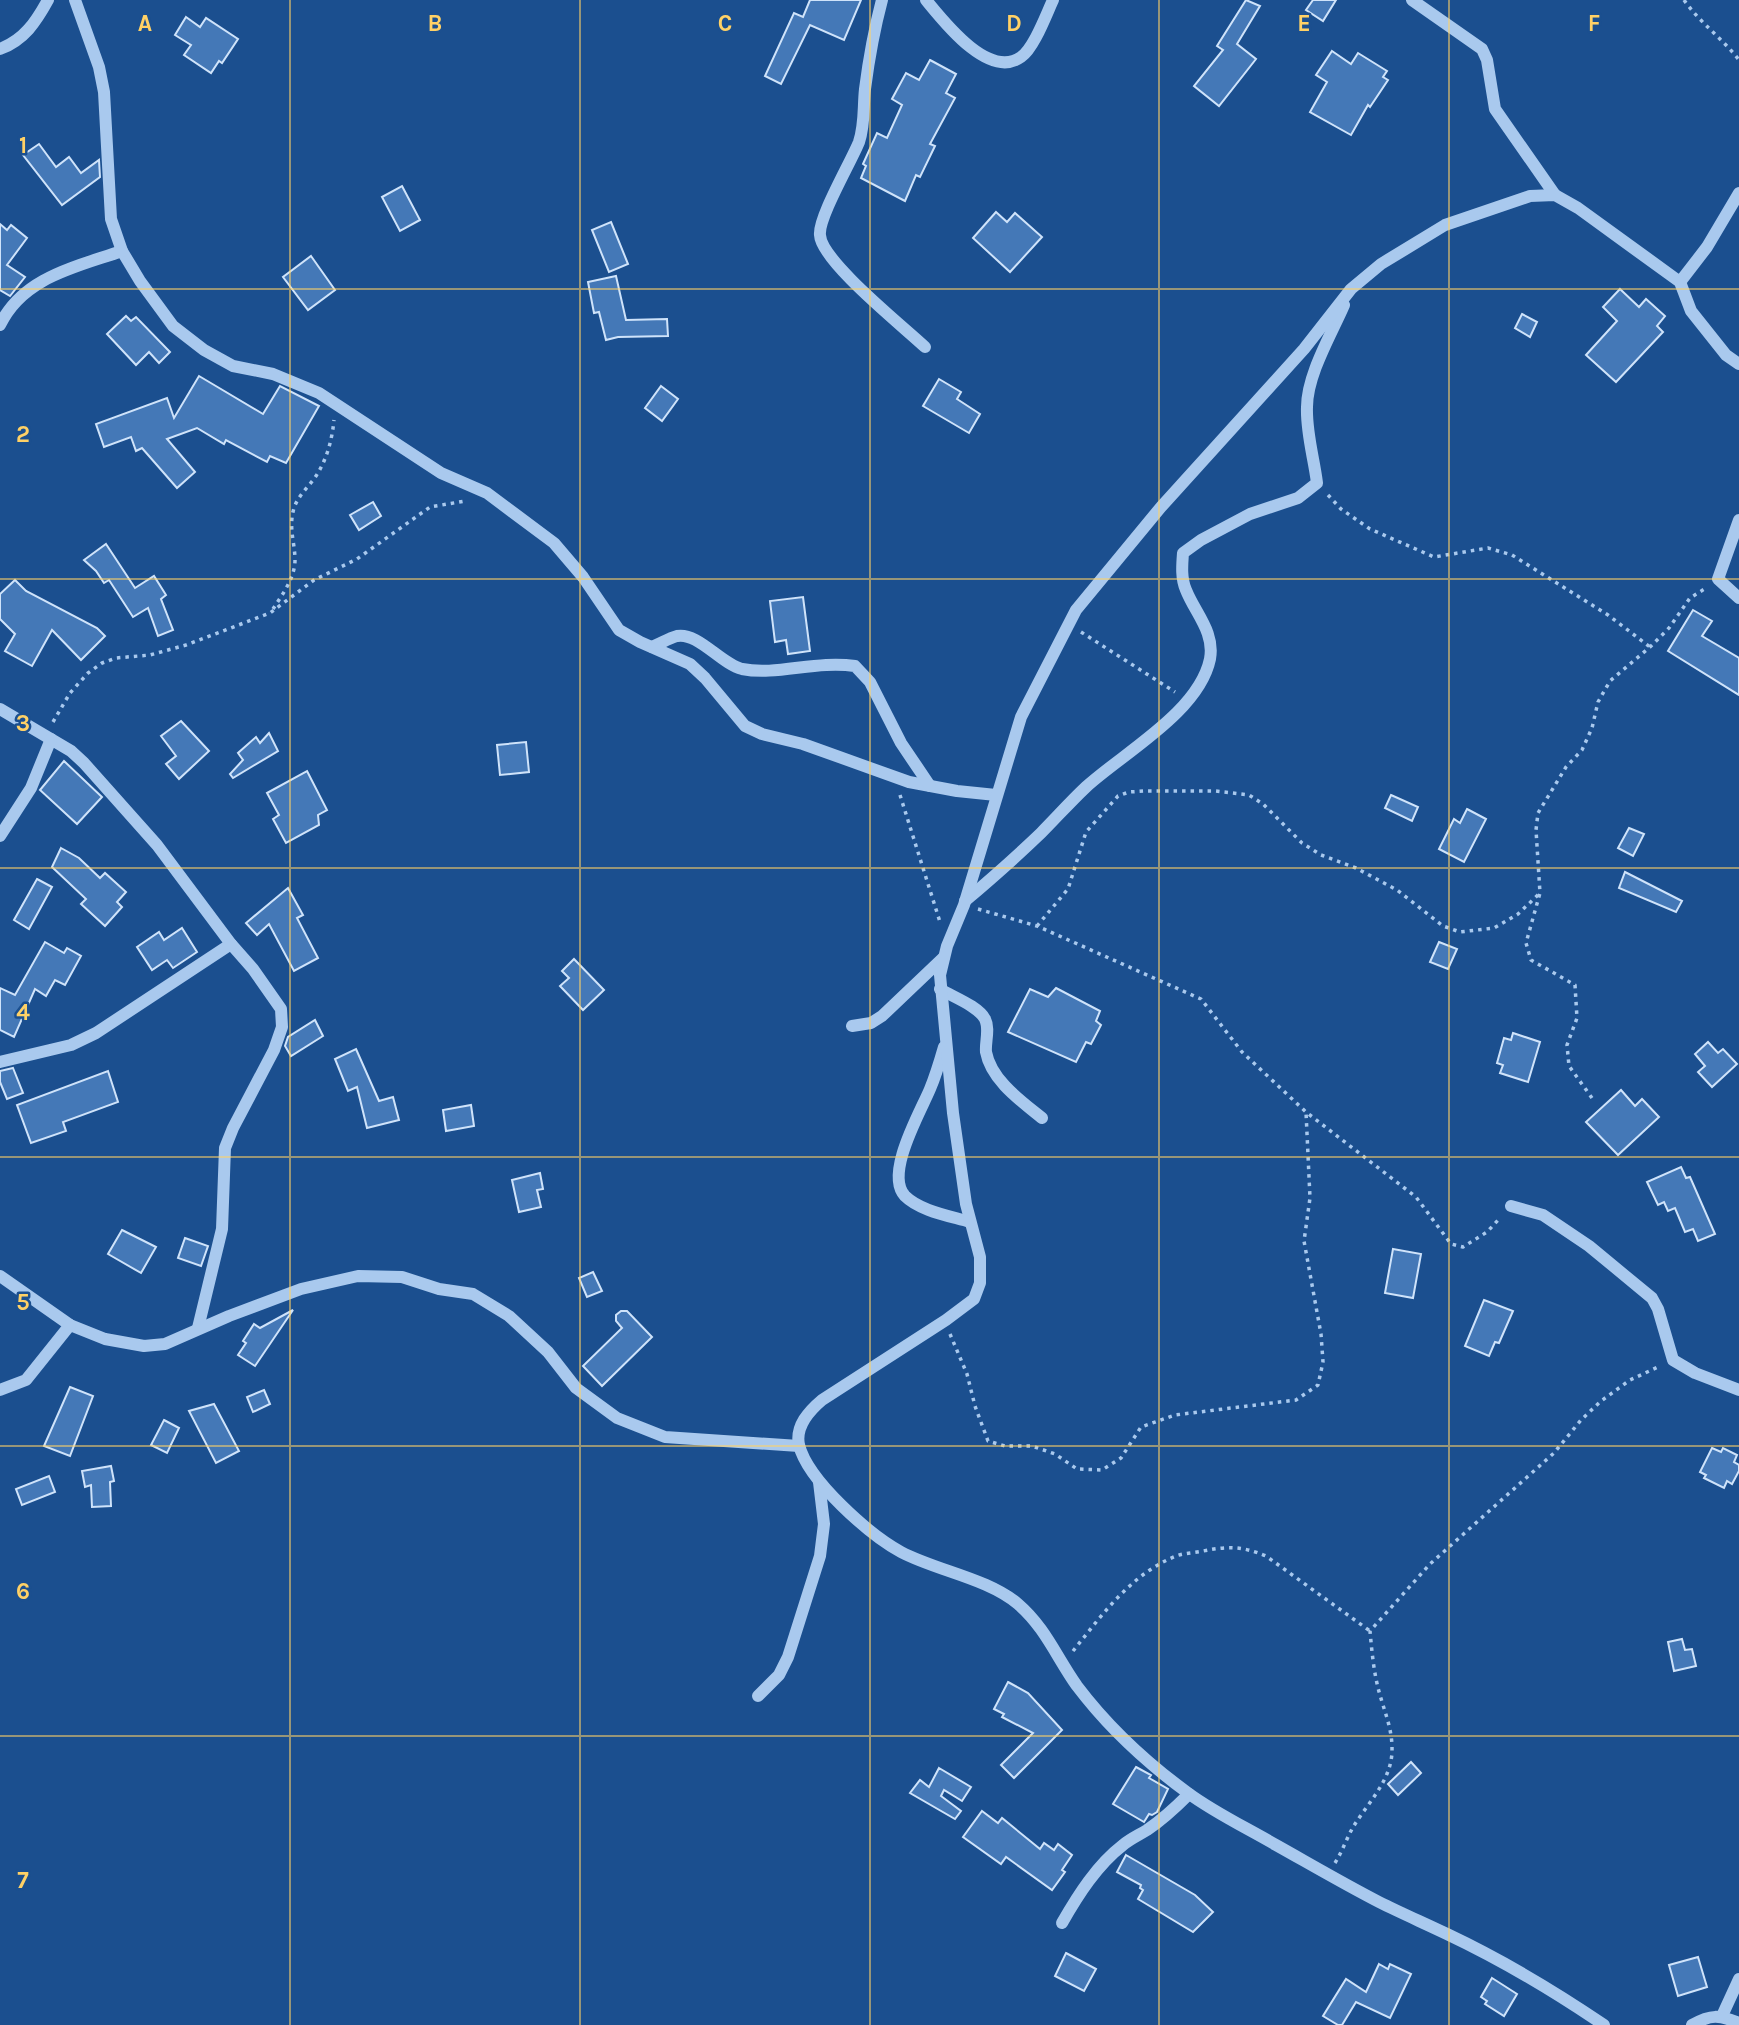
<svg xmlns="http://www.w3.org/2000/svg" width="1739" height="2025" viewBox="0 0 1739 2025" font-family="Karla,sans-serif">
	<style>
		.building { fill: #4478b7; stroke: #cfe3fa; stroke-width: 2 }
		.lines { fill: none; stroke-linecap: round; stroke-linejoin: round }
		.path { stroke: #a9c9ee; stroke-width: 3.5; stroke-dasharray: 3.5 5; stroke-linecap: butt }
		.minor { stroke: #a9c9ee; stroke-width: 12 }
		.grid { fill: none; stroke: #ffd166; stroke-width: 2; stroke-opacity: 0.55 }
		.grid-label { font-size: 23px; text-anchor: middle; font-weight: bold; fill: #ffd166; stroke: #1b4f8f; stroke-width: 5; stroke-linejoin: round; paint-order: stroke }
	</style>
	<rect width="100%" height="100%" fill="#1b4f8f"/>
	<g class="building">
		<polygon points="810,0 861,0 844,40 810,25 781,84 765,76 794,13 803,17"/>
		<polygon points="1246,0 1260,6 1237,44 1256,59 1219,106 1194,86 1223,50 1217,46"/>
		<polygon points="1313,0 1336,0 1323,21 1306,10"/>
		<polygon points="186,17 200,27 206,18 238,39 222,63 219,61 211,73 184,55 191,45 175,35"/>
		<polygon points="1332,51 1351,64 1358,53 1387,71 1383,77 1388,80 1370,107 1368,105 1351,135 1310,112 1327,82 1316,75"/>
		<polygon points="930,60 956,74 946,93 955,98 930,144 935,146 920,177 916,175 905,201 861,178 866,166 863,164 877,133 887,138 902,105 892,99 906,73 919,80"/>
		<polygon points="39,144 56,167 69,157 81,173 99,160 100,177 62,205 23,155"/>
		<polygon points="402,186 420,220 400,231 382,197"/>
		<polygon points="996,212 1007,222 1015,213 1042,237 1010,272 973,238"/>
		<polygon points="611,222 628,264 609,272 592,230"/>
		<polygon points="0,224 7,230 11,225 27,238 7,265 25,277 10,296 0,290"/>
		<polygon points="311,256 335,290 308,310 283,277"/>
		<polygon points="616,276 626,320 667,319 668,336 618,337 606,340 599,312 594,313 588,282"/>
		<polygon points="1620,289 1639,307 1646,299 1665,316 1657,326 1663,332 1616,382 1586,355 1617,321 1603,307"/>
		<polygon points="1522,314 1537,322 1530,337 1515,328"/>
		<polygon points="126,316 131,321 136,317 170,352 159,363 149,352 136,365 107,334"/>
		<polygon points="199,376 263,414 280,386 319,406 286,463 270,456 267,462 226,440 224,444 197,428 167,439 195,472 177,488 142,448 136,451 131,437 104,447 96,424 167,398 174,418"/>
		<polygon points="939,379 961,392 957,399 980,414 969,433 923,406"/>
		<polygon points="661,386 678,399 662,421 645,408"/>
		<polygon points="373,502 381,516 359,530 350,515"/>
		<polygon points="106,544 135,588 154,576 166,595 161,599 173,630 158,636 148,608 133,617 109,580 104,583 96,571 84,560"/>
		<polygon points="15,580 26,591 97,628 105,636 81,660 52,630 32,666 5,651 15,634 0,619 0,594"/>
		<polygon points="803,597 810,651 788,654 786,640 775,642 770,601"/>
		<polygon points="1693,610 1712,621 1702,636 1739,658 1739,695 1668,651"/>
		<polygon points="181,721 209,751 179,779 166,764 176,756 161,736"/>
		<polygon points="269,733 278,751 233,778 230,774 243,760 238,753 256,737 260,743"/>
		<polygon points="526,742 529,772 500,775 497,745"/>
		<polygon points="64,761 102,797 77,824 40,790"/>
		<polygon points="307,771 327,810 318,815 319,825 286,843 273,819 279,815 267,793"/>
		<polygon points="1391,795 1418,807 1412,821 1385,808"/>
		<polygon points="1467,809 1486,819 1464,862 1439,849 1454,819 1460,823"/>
		<polygon points="1629,828 1644,834 1633,856 1618,848"/>
		<polygon points="61,848 79,858 100,878 105,873 126,892 117,902 122,907 105,926 81,904 86,899 52,867"/>
		<polygon points="1625,872 1682,901 1676,912 1619,888"/>
		<polygon points="37,879 52,887 29,929 14,920"/>
		<polygon points="288,888 303,915 297,918 318,958 294,971 269,924 257,935 246,923"/>
		<polygon points="182,928 197,952 173,968 167,960 152,970 137,947 159,932 164,940"/>
		<polygon points="45,942 64,953 67,948 81,956 65,985 55,980 46,996 35,989 14,1037 0,1030 0,988 15,995"/>
		<polygon points="1439,942 1457,949 1448,969 1430,962"/>
		<polygon points="574,959 604,990 583,1010 560,986 569,978 562,971"/>
		<polygon points="1056,988 1100,1011 1096,1021 1101,1025 1091,1044 1086,1042 1076,1062 1008,1032 1030,989 1048,997"/>
		<polygon points="315,1020 323,1036 291,1056 285,1046 288,1037"/>
		<polygon points="1513,1033 1540,1042 1528,1082 1500,1073 1503,1065 1497,1063 1504,1038 1511,1040"/>
		<polygon points="1708,1042 1718,1053 1723,1049 1737,1064 1712,1087 1698,1072 1705,1066 1695,1054"/>
		<polygon points="356,1049 379,1101 393,1097 399,1120 367,1128 357,1087 348,1091 335,1059"/>
		<polygon points="13,1068 23,1093 7,1099 0,1082 0,1071"/>
		<polygon points="108,1071 118,1102 63,1122 66,1131 31,1143 17,1105"/>
		<polygon points="1621,1090 1635,1106 1642,1099 1659,1117 1618,1155 1586,1122"/>
		<polygon points="471,1105 474,1126 446,1131 443,1110"/>
		<polygon points="1681,1167 1686,1178 1690,1177 1715,1234 1698,1241 1693,1229 1685,1232 1675,1208 1668,1211 1664,1202 1658,1205 1647,1182"/>
		<polygon points="540,1173 543,1189 537,1190 541,1207 519,1212 512,1180"/>
		<polygon points="122,1230 156,1247 141,1273 108,1254"/>
		<polygon points="185,1238 208,1246 201,1266 178,1258"/>
		<polygon points="1393,1249 1421,1254 1413,1298 1385,1293"/>
		<polygon points="593,1272 602,1291 587,1297 579,1278"/>
		<polygon points="1484,1300 1513,1311 1499,1343 1495,1342 1489,1356 1465,1346"/>
		<polygon points="293,1310 255,1366 238,1355 246,1343 243,1341 254,1324 260,1328"/>
		<polygon points="621,1311 627,1311 652,1337 602,1386 583,1366 622,1328 616,1321 616,1315"/>
		<polygon points="70,1387 93,1396 70,1456 44,1446"/>
		<polygon points="264,1390 270,1404 253,1412 247,1397"/>
		<polygon points="214,1404 239,1451 216,1463 189,1411"/>
		<polygon points="164,1420 179,1428 167,1453 151,1445"/>
		<polygon points="1712,1448 1721,1452 1723,1448 1737,1455 1734,1462 1739,1465 1739,1471 1732,1484 1727,1481 1724,1488 1704,1478 1706,1475 1700,1472"/>
		<polygon points="111,1466 114,1481 110,1482 111,1506 92,1507 91,1485 85,1487 82,1471"/>
		<polygon points="49,1476 55,1492 22,1505 16,1489"/>
		<polygon points="1682,1639 1685,1650 1692,1649 1696,1666 1674,1671 1668,1642"/>
		<polygon points="1008,1682 1028,1693 1062,1730 1014,1778 1001,1765 1033,1733 1002,1717 1004,1714 994,1709"/>
		<polygon points="1411,1762 1421,1773 1398,1795 1388,1784"/>
		<polygon points="1136,1767 1151,1775 1149,1778 1168,1789 1157,1812 1152,1815 1149,1814 1144,1822 1113,1804"/>
		<polygon points="939,1768 971,1787 962,1801 944,1790 941,1796 961,1811 955,1819 910,1793 920,1780 929,1787"/>
		<polygon points="982,1811 998,1823 1002,1818 1040,1849 1044,1843 1054,1850 1058,1844 1072,1855 1062,1870 1065,1872 1052,1890 1006,1857 1001,1864 963,1837"/>
		<polygon points="1126,1855 1195,1895 1213,1912 1193,1932 1138,1899 1143,1890 1140,1888 1141,1885 1117,1872"/>
		<polygon points="1066,1953 1096,1969 1084,1991 1055,1976"/>
		<polygon points="1698,1957 1707,1987 1678,1996 1669,1965"/>
		<polygon points="1379,1964 1388,1969 1390,1964 1411,1974 1390,2018 1356,2002 1342,2025 1338,2025 1323,2016 1346,1979 1366,1992"/>
		<polygon points="1492,1978 1517,1994 1504,2016 1485,2004 1487,2001 1481,1997"/>
	</g>
	<g class="lines">
		<g class="path">
			<path d="M1684 0C1700 23 1722 38 1739 60"/>
			<polyline points="1328,495 1341,509 1370,529 1434,557 1488,548 1512,555 1608,615 1650,647"/>
			<path d="M273 609C282 595 295 578 295 560 295 544 289 529 293 512 296 497 308 488 316 476 327 459 332 440 334 420"/>
			<polyline points="1081,632 1175,692"/>
			<polyline points="53,722 70,693 88,673 102,663 116,658 150,655 186,645 270,613 314,580 357,559 430,507 465,501"/>
			<polyline points="900,795 940,922"/>
			<polyline points="978,909 1037,926 1201,999 1242,1052 1306,1112 1416,1197 1451,1244 1463,1247 1487,1232 1500,1218"/>
			<polyline points="1037,926 1068,889 1086,832 1118,796 1129,792 1145,791 1216,791 1249,795 1263,804 1302,843 1321,855 1356,868 1397,890 1443,926 1460,932 1494,928 1518,914 1540,893"/>
			<polyline points="1592,1098 1569,1066 1567,1045 1577,1018 1575,985 1531,960 1526,943 1540,893 1536,830 1538,813 1566,767 1582,750 1592,728 1598,702 1610,681 1650,647 1669,628 1690,598 1706,588"/>
			<polyline points="950,1334 967,1374 975,1406 988,1441 1005,1446 1032,1446 1055,1454 1077,1469 1102,1470 1121,1458 1141,1427 1175,1415 1296,1400 1318,1385 1323,1362 1321,1334 1304,1241 1310,1198 1306,1112"/>
			<path d="M1073 1651C1102 1615 1131 1574 1176 1556 1184 1553 1194 1553 1203 1551 1228 1546 1242 1546 1266 1556L1370 1631"/>
			<path d="M1335 1863C1342 1852 1346 1840 1352 1829 1367 1803 1393 1780 1392 1748 1392 1729 1385 1713 1380 1695 1374 1675 1372 1653 1370 1631L1430 1564 1554 1453 1581 1420 1601 1401 1630 1380 1658 1367"/>
		</g>
		<g class="minor">
			<polyline points="75,0 99,67 104,92 111,219 122,251 140,281 173,326 204,350 233,366 273,374 319,393 441,473 487,493 554,543 583,577 619,630 640,642 690,664 705,678 745,726 762,734 803,744 909,782 957,791 996,795"/>
			<path d="M882 0C874 30 869 58 865 89 863 107 865 124 859 142 851 162 818 218 820 235 821 261 904 327 925 347"/>
			<path d="M926 0C944 22 989 80 1021 57 1034 48 1046 15 1053 0"/>
			<polyline points="1412,0 1482,49 1487,60 1495,109 1555,195"/>
			<path d="M0 49C24 40 36 22 48 0"/>
			<polyline points="1680,282 1707,247 1739,193"/>
			<path d="M0 325C23 277 76 267 122 251"/>
			<polyline points="1739,520 1718,579 1739,598"/>
			<path d="M652 647C660 644 669 638 677 636 698 632 721 664 742 669 777 676 816 660 855 666L870 682 901 743 930 786"/>
			<polyline points="0,709 71,751 84,763 157,845 231,944 253,969 281,1009 282,1027 274,1050 233,1128 225,1148 222,1229 198,1328"/>
			<polyline points="0,836 31,788 51,739"/>
			<path d="M965 901C991 879 1016 857 1041 833 1056 818 1070 802 1086 787 1123 753 1199 712 1210 659 1215 632 1195 613 1186 590 1181 579 1182 566 1183 553L1201 540 1250 514 1298 498 1317 483C1314 458 1306 433 1307 407 1307 375 1331 335 1344 305"/>
			<path d="M940 989C953 997 978 1006 985 1019 990 1029 985 1042 986 1052 991 1080 1021 1101 1042 1118"/>
			<polyline points="852,1026 871,1023 882,1016 943,958"/>
			<path d="M944 1047C940 1061 936 1075 930 1089 921 1111 884 1174 905 1196 920 1211 950 1216 970 1222"/>
			<polyline points="0,1062 71,1045 96,1033 231,944"/>
			<polyline points="1511,1206 1543,1215 1589,1246 1652,1298 1658,1309 1673,1360 1695,1373 1739,1390"/>
			<polyline points="0,1276 70,1325 105,1339 144,1346 165,1344 229,1316 301,1289 358,1276 402,1277 439,1289 473,1294 509,1316 548,1352 576,1388 617,1418 665,1437 799,1446"/>
			<polyline points="0,1390 26,1380 70,1325"/>
			<polyline points="758,1696 779,1675 788,1657 820,1556 824,1524 819,1482"/>
			<path d="M1062 1923C1078 1895 1097 1865 1123 1845 1130 1839 1139 1835 1147 1830 1162 1820 1176 1807 1189 1794"/>
			<polyline points="1722,2016 1739,1979"/>
			<path d="M1604 2025C1554 1991 1502 1960 1447 1934 1424 1923 1401 1913 1379 1902 1344 1884 1310 1864 1276 1845 1247 1828 1215 1813 1188 1793 1147 1763 1108 1727 1077 1686 1057 1658 1045 1627 1018 1604 987 1578 937 1571 901 1552 870 1535 808 1481 799 1445 795 1426 809 1411 822 1400L946 1320 974 1299 980 1283V1257L966 1204 953 1113 940 975 947 946 964 905 1021 717 1076 610 1161 507 1304 349 1351 289 1381 264 1445 225 1530 196 1555 195 1578 208 1680 282 1691 311 1726 355 1739 364"/>
			<path d="M1692 2025C1711 2014 1719 2015 1739 2023"/>
		</g>
	</g>
	<path class="grid" d="M290 0V2025M580 0V2025M870 0V2025M1159 0V2025M1449 0V2025M0 289H1739M0 579H1739M0 868H1739M0 1157H1739M0 1446H1739M0 1736H1739"/>
	<g class="grid-label">
		<text x="145" y="31">A</text>
		<text x="435" y="31">B</text>
		<text x="725" y="31">C</text>
		<text x="1014" y="31">D</text>
		<text x="1304" y="31">E</text>
		<text x="1594" y="31">F</text>
		<text x="23" y="153">1</text>
		<text x="23" y="442">2</text>
		<text x="23" y="731">3</text>
		<text x="23" y="1020">4</text>
		<text x="23" y="1310">5</text>
		<text x="23" y="1599">6</text>
		<text x="23" y="1888">7</text>
	</g>
</svg>
